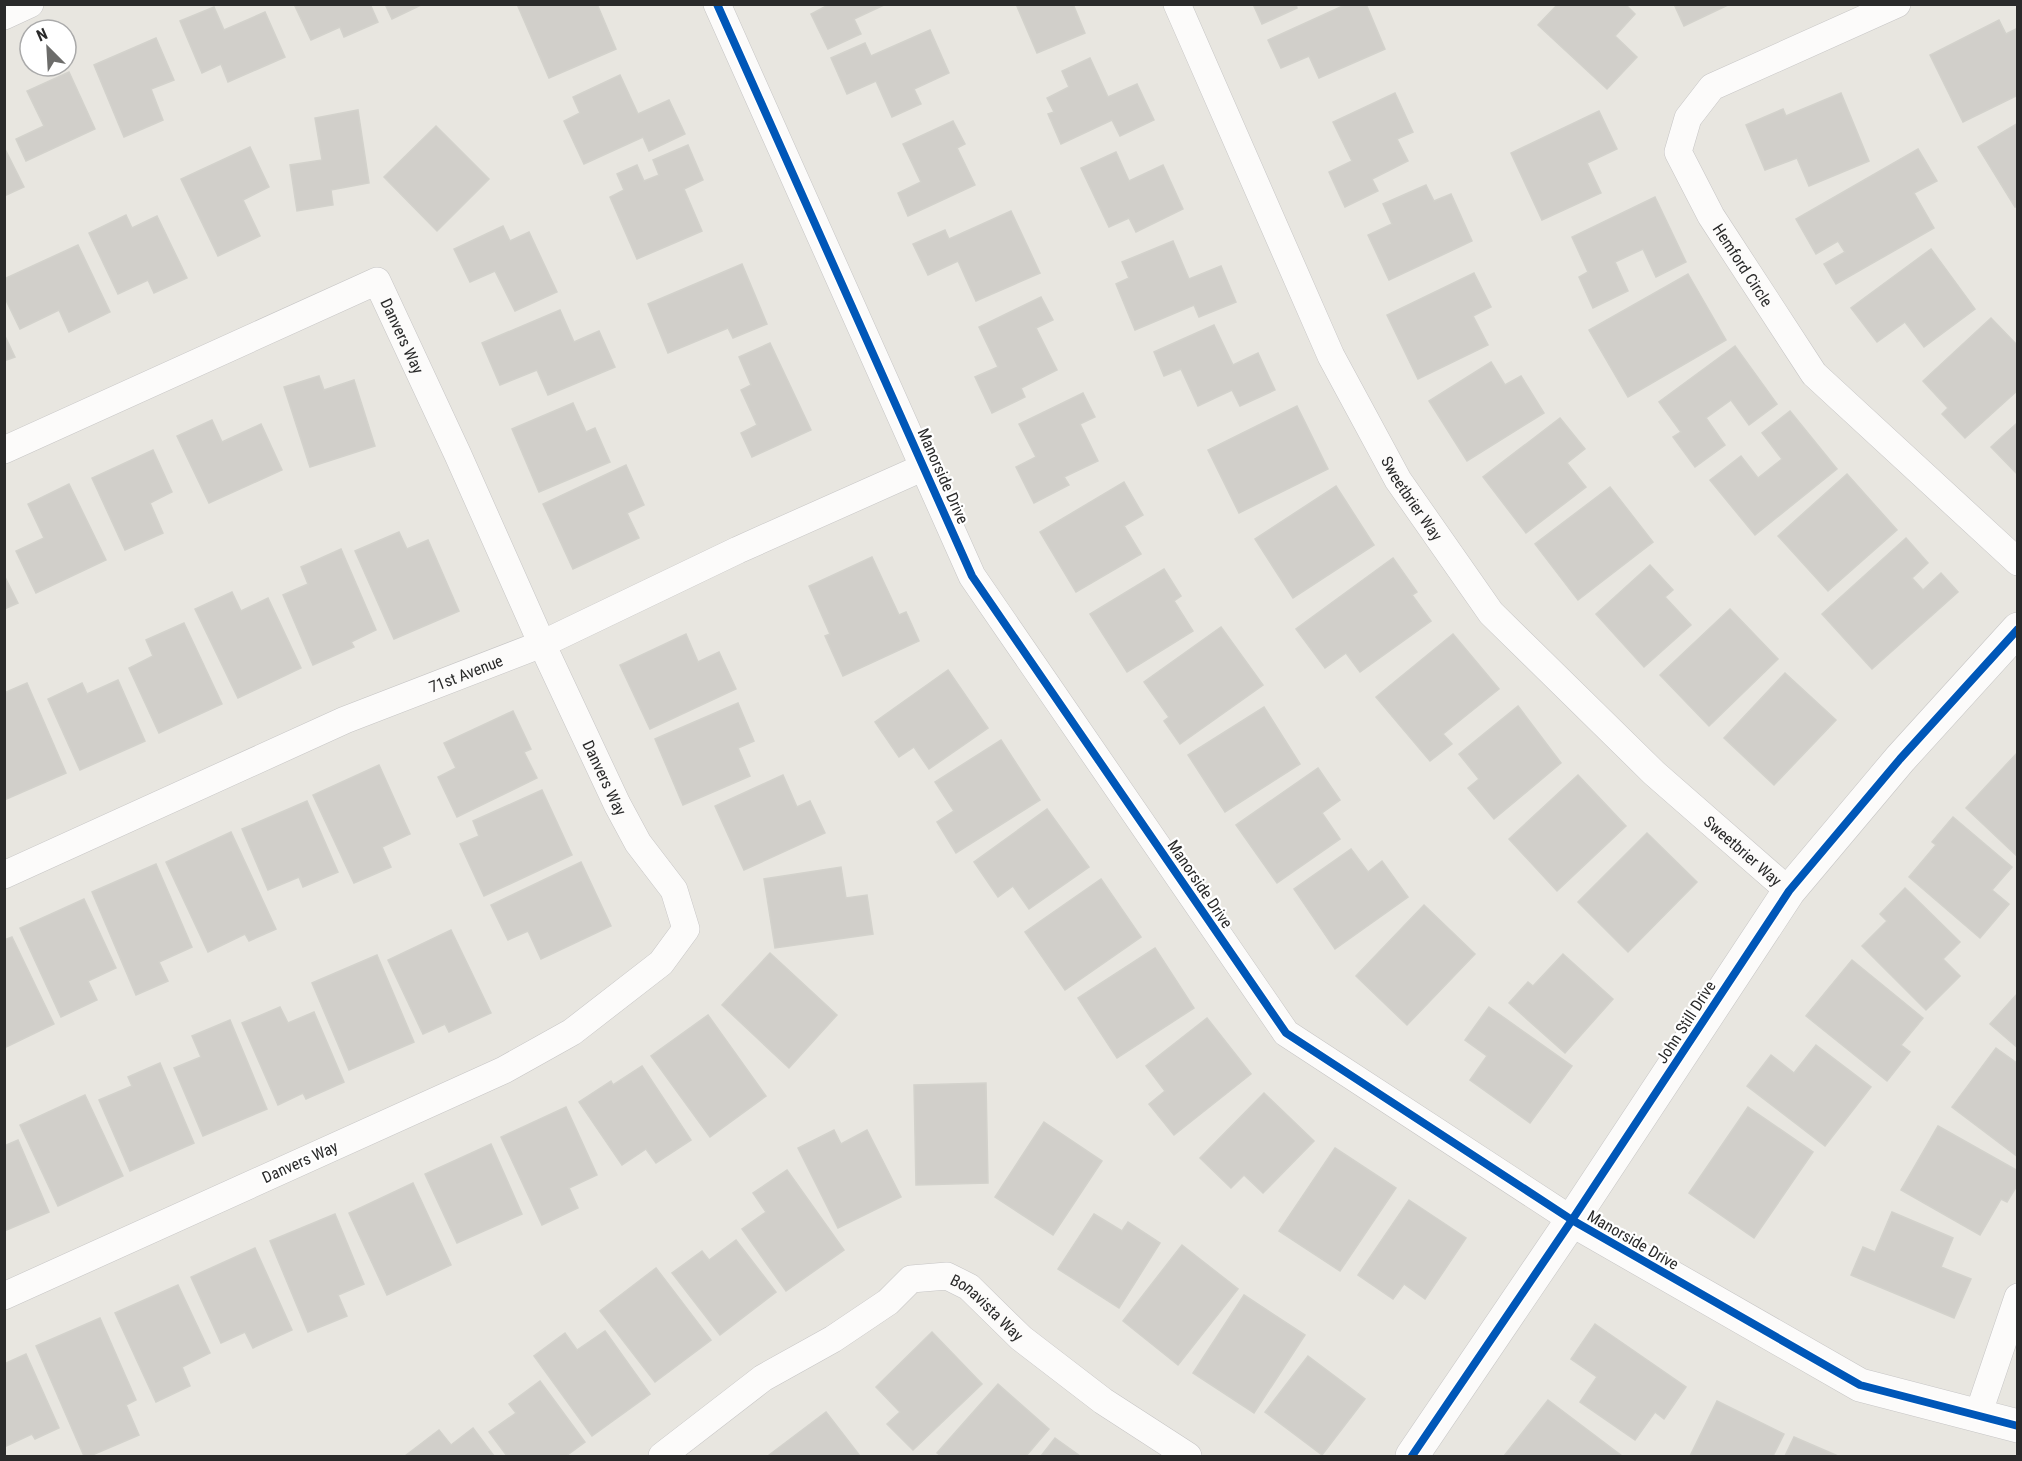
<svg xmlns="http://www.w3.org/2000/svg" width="2022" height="1461" viewBox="0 0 2022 1461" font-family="'Roboto Condensed',sans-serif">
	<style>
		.building { fill: #d1cfca; stroke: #d3d2cc; stroke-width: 1.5 }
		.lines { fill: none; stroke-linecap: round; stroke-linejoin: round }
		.street-casing { stroke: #c6c5c5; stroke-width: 28 }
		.secondary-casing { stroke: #c6c5c5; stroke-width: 34 }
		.street { stroke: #fcfbfa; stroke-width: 27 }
		.secondary { stroke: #fcfbfa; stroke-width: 33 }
		.cycleway-casing { stroke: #fff; stroke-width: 11 }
		.cycleway { stroke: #0057b8; stroke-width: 8 }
		.labels { text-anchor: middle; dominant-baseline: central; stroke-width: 4.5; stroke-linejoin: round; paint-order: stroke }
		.street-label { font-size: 16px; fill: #2a2a2a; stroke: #fff }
	</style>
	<rect width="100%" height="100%" fill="#e8e6e0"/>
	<g class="building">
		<polygon points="294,4 370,4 378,22 344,37 340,27 311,40"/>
		<polygon points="385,4 423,4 392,19"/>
		<polygon points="517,4 597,4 616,49 549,78"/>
		<polygon points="830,4 886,4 854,19 861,34 828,49 811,14"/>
		<polygon points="1016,4 1073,4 1085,33 1037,53"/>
		<polygon points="1253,4 1296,4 1297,8 1262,24"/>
		<polygon points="1347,4 1366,4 1385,49 1319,78 1309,56 1281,68 1268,40"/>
		<polygon points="1558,4 1625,4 1635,14 1615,36 1637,57 1607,89 1538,25"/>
		<polygon points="1674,4 1730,4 1684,26"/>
		<polygon points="214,7 224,30 265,12 285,57 228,82 221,64 202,73 180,21"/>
		<polygon points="1999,20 2006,34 2018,28 2018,95 1963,122 1930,55"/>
		<polygon points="930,30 949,73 914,89 921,104 892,117 876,81 847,94 831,58 865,43 871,56"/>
		<polygon points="156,38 174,80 151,89 163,120 124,137 94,65"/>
		<polygon points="1090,58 1108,97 1137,84 1154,120 1120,136 1112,120 1061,144 1048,114 1054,112 1047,98 1069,87 1062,71"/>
		<polygon points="69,72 95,129 26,161 16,139 44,126 27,91"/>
		<polygon points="620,75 638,114 669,100 685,134 649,151 643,137 584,164 564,121 580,113 573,97"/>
		<polygon points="1395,93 1413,132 1397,139 1408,161 1372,179 1378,191 1345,207 1329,172 1352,161 1333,122"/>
		<polygon points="1841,93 1869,161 1809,186 1797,158 1765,170 1746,125 1783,109 1786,116"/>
		<polygon points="358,110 369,183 331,190 333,205 297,211 290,165 322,160 315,118"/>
		<polygon points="1599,111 1617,149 1587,163 1601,193 1542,220 1511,153"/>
		<polygon points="953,121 965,144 957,148 975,185 908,216 898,193 921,182 903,144"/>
		<polygon points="2018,123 2018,206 2015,207 1978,147"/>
		<polygon points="436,126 489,179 437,231 384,177"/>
		<polygon points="688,145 703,180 684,189 702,231 637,259 610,197 624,190 617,174 637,165 644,181 659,175 653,160"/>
		<polygon points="4,147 24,187 4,196"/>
		<polygon points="250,147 269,187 243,200 260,236 218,256 181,179"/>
		<polygon points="1918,149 1937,181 1914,193 1934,228 1836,284 1824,264 1845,252 1838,241 1816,254 1796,219"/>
		<polygon points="1116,152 1129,181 1163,165 1183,209 1136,232 1129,218 1109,227 1081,168"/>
		<polygon points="1426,185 1434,201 1451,194 1472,241 1389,280 1368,235 1392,224 1383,204"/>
		<polygon points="1655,197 1686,262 1656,277 1643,249 1615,262 1628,291 1593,308 1579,277 1588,272 1572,237"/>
		<polygon points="1011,211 1040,273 976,301 958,261 928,275 913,244 945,230 949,239"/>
		<polygon points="126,215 132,228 157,216 187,278 154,293 148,280 118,294 89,233"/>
		<polygon points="503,226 510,241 529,232 557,292 515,311 495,271 470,282 454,249"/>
		<polygon points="1173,241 1189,279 1221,266 1236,302 1199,317 1194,305 1135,330 1116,284 1129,278 1122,262"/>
		<polygon points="78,245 110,312 69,332 59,310 20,329 4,296 4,279"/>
		<polygon points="1931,249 1975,309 1924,347 1905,322 1877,342 1851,308"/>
		<polygon points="742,264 767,324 733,338 728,328 668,353 648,304"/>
		<polygon points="1474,273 1491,307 1473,316 1488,345 1418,379 1387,315"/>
		<polygon points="1688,274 1726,340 1628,397 1589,330"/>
		<polygon points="1041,297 1053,320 1036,328 1057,370 1021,388 1025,397 992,413 975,377 998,367 979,327"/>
		<polygon points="560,310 574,342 599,331 615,367 548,395 537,370 500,385 482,343"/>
		<polygon points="1991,318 2018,346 2018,390 1965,438 1942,414 1948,408 1923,381"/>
		<polygon points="1214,325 1233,365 1258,353 1275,390 1240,406 1232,390 1198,406 1181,369 1164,376 1154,352"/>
		<polygon points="4,334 15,357 4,361"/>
		<polygon points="770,343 811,430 752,457 741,433 757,425 741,390 751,385 739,357"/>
		<polygon points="1735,346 1777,404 1749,425 1731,400 1706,418 1725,445 1695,467 1673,437 1681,432 1659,402"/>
		<polygon points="1491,362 1505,385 1521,376 1544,413 1467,461 1429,401"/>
		<polygon points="319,376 324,390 354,380 375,446 310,467 284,387"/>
		<polygon points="1083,393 1095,417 1080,424 1098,461 1064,477 1069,485 1034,503 1016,467 1036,457 1019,424"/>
		<polygon points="573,403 586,432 595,428 610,462 539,492 512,429"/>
		<polygon points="1297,406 1328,469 1239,513 1208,450"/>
		<polygon points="1790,411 1837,469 1755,535 1710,480 1741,456 1758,478 1782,459 1762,433"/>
		<polygon points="1560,418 1585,449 1567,463 1586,487 1526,533 1483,477"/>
		<polygon points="212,420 222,442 261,424 282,470 209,503 177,436"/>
		<polygon points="2016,424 2018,426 2018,475 1991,447"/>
		<polygon points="153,450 172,492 150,503 163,533 125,550 92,478"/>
		<polygon points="626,465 644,505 627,513 639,538 573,569 543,504"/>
		<polygon points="1847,474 1897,530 1828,591 1778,536"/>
		<polygon points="1124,482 1143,515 1124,526 1141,554 1076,592 1040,532"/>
		<polygon points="69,484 106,560 36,593 16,551 44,538 28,504"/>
		<polygon points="1336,486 1374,545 1293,598 1255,539"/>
		<polygon points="1610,487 1653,542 1578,600 1535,544"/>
		<polygon points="399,532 407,549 428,540 459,611 394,639 355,551"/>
		<polygon points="1906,538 1928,563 1912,578 1923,590 1941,573 1958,592 1872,669 1822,614"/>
		<polygon points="341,549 376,630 351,642 354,647 313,665 283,595 308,584 301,567"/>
		<polygon points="872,557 899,615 906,612 919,641 843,676 825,636 830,634 809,586"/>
		<polygon points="1393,558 1417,592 1412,595 1431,621 1360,672 1346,653 1325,668 1296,629"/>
		<polygon points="1650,565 1673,590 1665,597 1691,625 1644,667 1596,614"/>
		<polygon points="1164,569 1181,596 1174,601 1193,631 1127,672 1090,614"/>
		<polygon points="4,575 18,603 4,609"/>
		<polygon points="232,592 241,611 268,598 301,668 238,698 195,609"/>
		<polygon points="1730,609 1778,659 1709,726 1660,675"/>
		<polygon points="184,623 222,704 159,733 129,668 153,656 146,640"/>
		<polygon points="1221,627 1263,685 1180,744 1164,721 1169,717 1144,682"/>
		<polygon points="686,634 698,662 719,652 736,689 650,729 620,665"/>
		<polygon points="1453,634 1499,689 1443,734 1452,744 1430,761 1376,697"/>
		<polygon points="948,670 988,728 929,769 914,747 899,757 875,722"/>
		<polygon points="1785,673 1836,720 1774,785 1724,738"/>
		<polygon points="118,680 145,741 80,770 48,699 82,683 87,694"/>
		<polygon points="27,683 66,773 4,800 4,693"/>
		<polygon points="738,703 754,741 738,748 750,776 683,805 655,739"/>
		<polygon points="1518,706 1561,763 1494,819 1468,788 1479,779 1459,754"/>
		<polygon points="1264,707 1300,764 1225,812 1188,755"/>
		<polygon points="513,711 531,749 524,752 537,778 457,817 438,777 456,768 444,743"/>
		<polygon points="1001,740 1040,800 956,853 937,822 954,811 935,782"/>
		<polygon points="2017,753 2018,754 2018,857 1966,808"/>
		<polygon points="379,765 410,834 382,847 391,867 354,883 313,795"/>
		<polygon points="1318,768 1340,800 1322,813 1340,839 1277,883 1236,825"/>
		<polygon points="783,775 797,807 810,801 825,833 744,870 715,806"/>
		<polygon points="1578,775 1626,826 1557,891 1509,839"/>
		<polygon points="542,790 572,855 484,896 460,844 479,836 473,821"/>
		<polygon points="307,801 338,872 303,887 299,877 268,890 242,829"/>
		<polygon points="1047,809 1089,867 1029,909 1013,886 998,897 974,862"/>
		<polygon points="1953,817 2012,867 1992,890 2009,904 1980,938 1909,877 1936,845 1932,842"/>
		<polygon points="231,832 276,929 249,941 245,934 208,952 166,862"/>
		<polygon points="1647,833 1697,882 1628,952 1578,902"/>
		<polygon points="1351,849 1368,872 1382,861 1408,897 1335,949 1294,889"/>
		<polygon points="581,862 611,926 541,959 528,931 508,940 491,905"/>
		<polygon points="156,864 192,947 159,962 168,981 136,995 92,892"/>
		<polygon points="841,867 846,898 867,895 873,934 775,948 764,879"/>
		<polygon points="1101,879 1141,937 1065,990 1025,932"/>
		<polygon points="1905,888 1960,942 1943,959 1960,976 1926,1010 1862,946 1887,921 1880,914"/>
		<polygon points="84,899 116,968 88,981 97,1000 61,1017 20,928"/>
		<polygon points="1424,905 1475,954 1407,1025 1356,976"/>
		<polygon points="451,930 491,1013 449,1032 445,1024 423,1034 388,960"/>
		<polygon points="12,937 54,1024 4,1048 4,940"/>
		<polygon points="1155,948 1194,1008 1117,1058 1078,998"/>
		<polygon points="770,953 837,1015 789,1068 722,1005"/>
		<polygon points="1563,954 1613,999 1565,1053 1509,1003 1528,982 1533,986"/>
		<polygon points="377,955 414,1042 349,1070 312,983"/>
		<polygon points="1852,960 1923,1018 1901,1045 1910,1052 1887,1081 1806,1016"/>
		<polygon points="2018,993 2018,1048 1990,1024"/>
		<polygon points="280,1007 288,1023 314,1012 344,1082 306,1099 303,1093 278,1105 242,1023"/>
		<polygon points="1489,1007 1572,1066 1530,1123 1470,1080 1487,1056 1465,1040"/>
		<polygon points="708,1015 766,1096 710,1137 651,1056"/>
		<polygon points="1207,1018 1251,1074 1174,1135 1149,1104 1165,1091 1146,1066"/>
		<polygon points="230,1020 267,1109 203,1136 174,1068 201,1057 192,1036"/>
		<polygon points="1816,1045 1871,1087 1825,1146 1747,1086 1771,1055 1794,1073"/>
		<polygon points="1996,1048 2018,1064 2018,1157 1952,1107"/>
		<polygon points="160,1063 194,1143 130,1171 99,1100 132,1086 128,1077"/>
		<polygon points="642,1066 691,1140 656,1163 646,1149 622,1165 579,1102 611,1081 613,1085"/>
		<polygon points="986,1083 988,1183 916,1185 914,1085"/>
		<polygon points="1264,1093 1314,1141 1263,1193 1244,1175 1231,1188 1200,1158"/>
		<polygon points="85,1095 123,1176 58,1206 20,1125"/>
		<polygon points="566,1107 597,1175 569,1188 578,1208 542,1225 501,1137"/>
		<polygon points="1748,1107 1813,1152 1754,1238 1689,1193"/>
		<polygon points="1044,1122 1102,1161 1053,1235 995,1197"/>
		<polygon points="1938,1126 2018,1171 2018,1184 2007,1202 2001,1199 1980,1235 1901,1190"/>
		<polygon points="834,1130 841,1144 867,1130 901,1197 838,1228 798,1148"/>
		<polygon points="18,1140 49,1212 4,1231 4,1146"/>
		<polygon points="491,1144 522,1214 457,1243 425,1174"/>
		<polygon points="1335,1148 1396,1188 1340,1271 1279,1231"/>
		<polygon points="787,1170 844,1250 786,1291 742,1229 766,1212 753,1193"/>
		<polygon points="413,1183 451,1265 387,1295 349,1213"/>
		<polygon points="1409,1200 1466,1238 1425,1299 1404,1284 1393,1299 1358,1275"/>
		<polygon points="1892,1212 1953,1238 1941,1267 1971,1279 1954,1318 1851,1275 1863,1247 1875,1252"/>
		<polygon points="335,1214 364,1284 338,1295 347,1316 308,1332 270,1241"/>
		<polygon points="1094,1214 1122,1231 1128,1222 1160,1243 1119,1308 1058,1269"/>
		<polygon points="736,1240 776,1292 720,1335 672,1273 702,1251 709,1260"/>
		<polygon points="1182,1245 1238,1289 1178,1365 1123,1321"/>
		<polygon points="255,1248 292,1330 253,1348 245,1332 221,1343 191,1277"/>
		<polygon points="656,1268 711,1340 655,1382 600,1311"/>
		<polygon points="178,1285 210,1353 182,1367 190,1386 156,1402 115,1313"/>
		<polygon points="1244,1295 1305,1335 1254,1413 1193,1373"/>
		<polygon points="100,1318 136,1400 126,1405 139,1435 90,1456 84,1456 36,1346"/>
		<polygon points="1595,1324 1686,1387 1664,1419 1655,1412 1635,1440 1580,1402 1597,1377 1571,1359"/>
		<polygon points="605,1331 650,1394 592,1436 534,1356 565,1333 577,1350"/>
		<polygon points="932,1332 982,1384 913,1450 887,1424 900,1412 876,1387"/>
		<polygon points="26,1354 59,1428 35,1439 32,1434 4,1447 4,1364"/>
		<polygon points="1308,1356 1365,1399 1322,1455 1265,1412"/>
		<polygon points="540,1381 585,1442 566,1456 507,1456 489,1432 516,1413 509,1404"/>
		<polygon points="998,1384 1049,1429 1026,1456 941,1456 937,1453"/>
		<polygon points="1548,1400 1622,1456 1504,1456"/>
		<polygon points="1717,1401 1784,1434 1773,1456 1690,1456"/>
		<polygon points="826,1412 860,1456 771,1456 769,1455"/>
		<polygon points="473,1428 494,1456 405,1456 439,1430 451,1445"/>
		<polygon points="1794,1437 1838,1456 1785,1456"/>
		<polygon points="1055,1438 1080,1456 1041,1456"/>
	</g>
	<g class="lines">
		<defs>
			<g id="street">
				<polyline points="717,4 972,576 1286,1033 1572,1220"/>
				<path id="s1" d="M1177 4 1331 356 1398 480 1491 613 1654 773 1789 891"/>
				<path id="s2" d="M1897 4 1712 87 1688 118 1678 152 1711 216 1814 374 2018 562"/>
				<polyline points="4,16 30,4"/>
				<path id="s3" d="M4 450 377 281 458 455 542 644 617 804 638 843 674 890 686 929 661 963 572 1032 504 1070 4 1296"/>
				<path id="s4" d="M4 875 345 720 542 644 738 550 924 467"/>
				<polyline points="1978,1415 2018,1297"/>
				<path id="s5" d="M662 1456 763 1378 833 1339 888 1302 911 1279 947 1276 969 1287 1021 1338 1103 1401 1188 1456"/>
			</g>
			<g id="secondary">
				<polyline points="1572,1220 1860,1385 2018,1426"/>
				<polyline points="1412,1456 1572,1220 1789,891 1900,759 2018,629"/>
			</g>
		</defs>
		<use href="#street" class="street-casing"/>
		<use href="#secondary" class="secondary-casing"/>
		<use href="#street" class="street"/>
		<use href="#secondary" class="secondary"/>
		<defs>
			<g id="cycleway">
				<polyline points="717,4 972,576 1286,1033 1572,1220 1860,1385 2018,1426"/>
				<polyline points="1412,1456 1572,1220 1789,891 1900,759 2018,629"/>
			</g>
		</defs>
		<use href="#cycleway" class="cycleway-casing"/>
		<use href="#cycleway" class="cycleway"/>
	</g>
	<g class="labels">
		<g class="street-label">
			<text stroke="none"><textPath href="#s2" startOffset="408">Hemford Circle</textPath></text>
			<text stroke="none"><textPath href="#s3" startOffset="470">Danvers Way</textPath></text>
			<text transform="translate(943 476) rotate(66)">Manorside Drive</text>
			<text stroke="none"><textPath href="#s1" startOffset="548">Sweetbrier Way</textPath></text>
			<text stroke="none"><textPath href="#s4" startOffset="504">71st Avenue</textPath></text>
			<text stroke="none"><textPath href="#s3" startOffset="956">Danvers Way</textPath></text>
			<text stroke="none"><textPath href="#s1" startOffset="1034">Sweetbrier Way</textPath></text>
			<text transform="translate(1200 884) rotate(56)">Manorside Drive</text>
			<text transform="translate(1686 1022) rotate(-57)">John Still Drive</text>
			<text transform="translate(300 1162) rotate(-24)">Danvers Way</text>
			<text transform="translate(1633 1240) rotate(30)">Manorside Drive</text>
			<text stroke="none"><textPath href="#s5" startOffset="394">Bonavista Way</textPath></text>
		</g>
	</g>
	<rect width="2022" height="1461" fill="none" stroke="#2a2a2a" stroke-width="12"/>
	<g transform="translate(48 48) rotate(336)"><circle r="28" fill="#ffffff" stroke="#aaaaaa" stroke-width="1.5"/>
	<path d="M0-4.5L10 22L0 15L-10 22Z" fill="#6c6c6a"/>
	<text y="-9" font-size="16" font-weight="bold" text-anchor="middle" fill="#2a2a2a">N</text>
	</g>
</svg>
